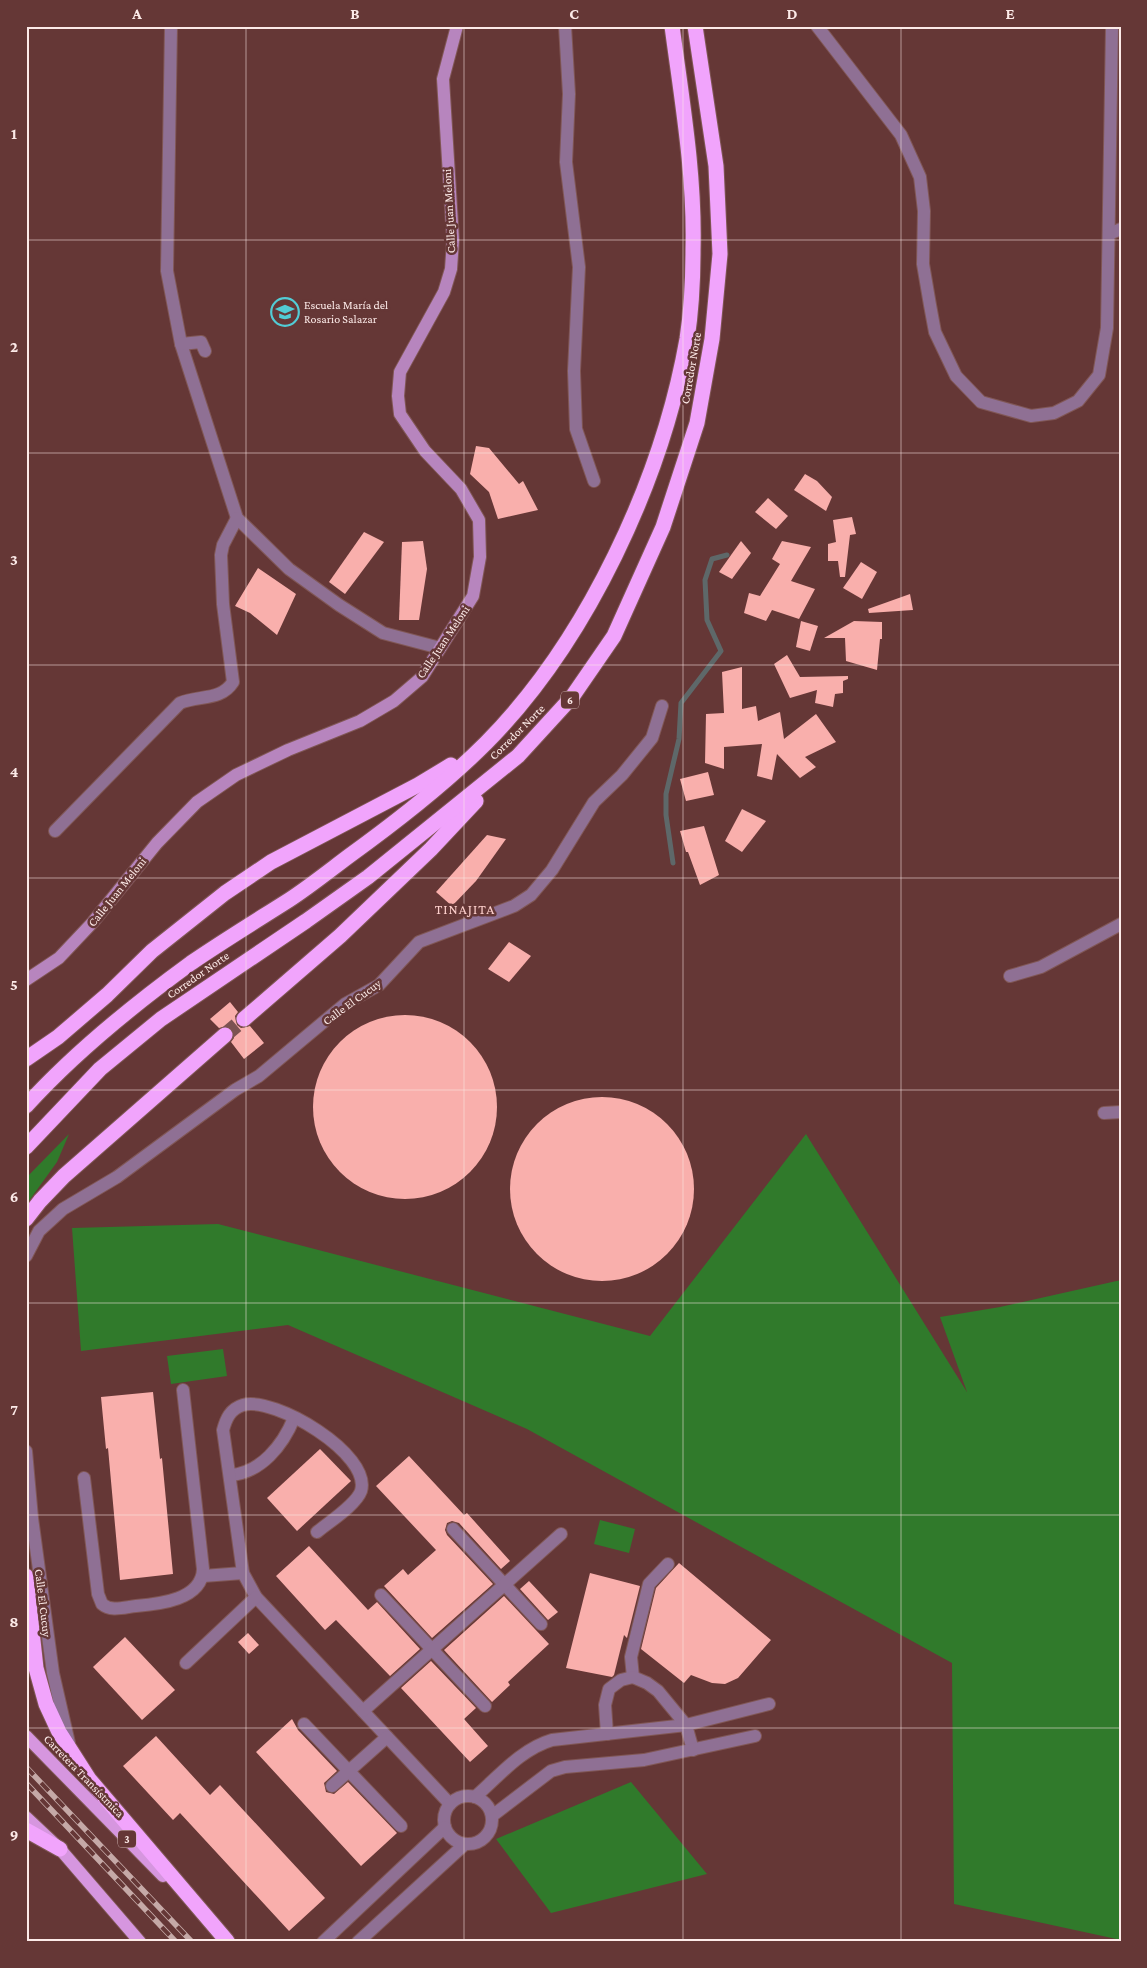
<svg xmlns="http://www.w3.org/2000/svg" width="1147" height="1968" viewBox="0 0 1147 1968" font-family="'Crimson Pro',serif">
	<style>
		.green { fill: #307a2b }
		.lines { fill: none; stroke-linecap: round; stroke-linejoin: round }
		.stream { stroke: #5e6869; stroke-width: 5 }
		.building { fill: #f9afac }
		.motorway-tunnel { stroke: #7c5251; stroke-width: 15; stroke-dasharray: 15 8; stroke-linecap: butt }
		.minor-casing { stroke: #805756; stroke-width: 14 }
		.secondary-casing { stroke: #805756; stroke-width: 14 }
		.primary-casing { stroke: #805756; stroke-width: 14 }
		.motorway-casing { stroke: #805756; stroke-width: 17 }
		.minor { stroke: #8f7094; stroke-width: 12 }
		.secondary { stroke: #b785be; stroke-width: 12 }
		.primary { stroke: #d696df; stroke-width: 12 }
		.motorway { stroke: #f1a4fc; stroke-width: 15 }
		.rail-casing { stroke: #c5a9a7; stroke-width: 5.5 }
		.rail { stroke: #653736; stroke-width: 4; stroke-dasharray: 11; stroke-linecap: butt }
		.grid { fill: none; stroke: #fceae8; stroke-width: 1; stroke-opacity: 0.55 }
		.labels { text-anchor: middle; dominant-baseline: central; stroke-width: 5; stroke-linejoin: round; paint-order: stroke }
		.shield { fill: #653736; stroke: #cfb4b3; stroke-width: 1 }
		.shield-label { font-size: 11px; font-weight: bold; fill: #fceae8 }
		.street-label { font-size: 12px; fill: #fceae8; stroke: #653736 }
		.poi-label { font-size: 12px; fill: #fceae8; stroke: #653736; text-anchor: start }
		.neighbourhood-label { font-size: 14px; letter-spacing: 1px; fill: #fed0cd; stroke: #653736 }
		.neatline { fill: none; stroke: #fceae8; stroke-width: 2 }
		.grid-label { font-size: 16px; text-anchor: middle; font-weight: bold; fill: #fceae8 }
	</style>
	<rect width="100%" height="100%" fill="#653736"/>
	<g class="green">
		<polygon points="69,1134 57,1162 26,1205 26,1178"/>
		<polygon points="806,1134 967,1392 940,1317 1000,1307 1121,1280 1121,1940 954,1904 952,1663 527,1429 288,1325 81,1351 72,1228 218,1224 650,1336"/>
		<polygon points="223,1349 227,1376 171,1384 167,1356"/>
		<polygon points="600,1520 635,1529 629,1553 594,1544"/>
		<polygon points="631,1782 707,1874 551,1913 496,1839"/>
	</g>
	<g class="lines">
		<polyline class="stream" points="673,863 666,815 666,794 679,739 681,703 721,651 707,620 705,580 712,559 727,555"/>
	</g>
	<g class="building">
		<polygon points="476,446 489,448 519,484 523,481 538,510 498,519 489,492 470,474"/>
		<polygon points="805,474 817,481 832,497 826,511 794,490"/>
		<polygon points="768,498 788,516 776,529 755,512"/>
		<polygon points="852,517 856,534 850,535 845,577 840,577 838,561 828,561 828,544 836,542 833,520"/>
		<polygon points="364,532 384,542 345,594 329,582"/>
		<polygon points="423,541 427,569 419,620 399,620 402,542"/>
		<polygon points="741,541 751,553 732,579 719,572"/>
		<polygon points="782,541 811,547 791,581 815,589 799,619 772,610 766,621 744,613 749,593 760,596 780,564 772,559"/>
		<polygon points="861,562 877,572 862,599 843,588"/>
		<polygon points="258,568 296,594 277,635 250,613 235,606"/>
		<polygon points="910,594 913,610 869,613 868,609"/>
		<polygon points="801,621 818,626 810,651 796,647"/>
		<polygon points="854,621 882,622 882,639 880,639 877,670 846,661 845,638 824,638"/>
		<polygon points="787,655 800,677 848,676 848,679 843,681 843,693 835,694 833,707 815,703 817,690 790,698 774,664"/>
		<polygon points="742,667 742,709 756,706 758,721 780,712 784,739 816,714 836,742 805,757 816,767 800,778 777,754 772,780 757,776 762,744 724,747 724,769 705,763 706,714 724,713 722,672"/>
		<polygon points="708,772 714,795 686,801 680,779"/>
		<polygon points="742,809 766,821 742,852 725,841"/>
		<polygon points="704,826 719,875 700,885 688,852 686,852 680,831"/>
		<polygon points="487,835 506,839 476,881 452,906 436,892"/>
		<polygon points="509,942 531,956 509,982 488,969"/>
		<polygon points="230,1002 238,1012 235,1016 237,1025 241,1028 250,1026 264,1043 244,1059 231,1042 234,1038 232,1029 228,1026 219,1028 210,1019"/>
		<circle cx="405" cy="1107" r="92"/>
		<circle cx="602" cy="1189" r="92"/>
		<polygon points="153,1392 160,1459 162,1458 173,1574 120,1580 108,1448 106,1449 101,1397"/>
		<polygon points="320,1449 351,1481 297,1531 267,1498"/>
		<polygon points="409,1456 464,1515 467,1513 510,1561 501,1569 459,1523 452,1521 447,1523 445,1530 447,1535 493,1584 432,1638 384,1586 403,1569 408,1575 436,1550 376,1486"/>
		<polygon points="309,1546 368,1610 377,1602 420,1649 390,1676 336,1620 325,1630 276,1576"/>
		<polygon points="679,1563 771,1640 738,1678 725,1684 712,1683 691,1675 684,1683 641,1649 656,1588"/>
		<polygon points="590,1573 640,1586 627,1638 624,1635 614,1675 612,1677 566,1668"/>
		<polygon points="529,1581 558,1612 548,1620 520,1589"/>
		<polygon points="504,1596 549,1644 508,1682 510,1685 492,1702 444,1650"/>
		<polygon points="248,1633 259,1645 249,1654 238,1642"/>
		<polygon points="125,1637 175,1690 142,1720 93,1667"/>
		<polygon points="431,1661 476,1708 464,1719 488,1746 470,1762 401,1688"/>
		<polygon points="292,1719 298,1730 337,1771 324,1783 326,1792 334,1794 348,1782 397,1833 361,1866 256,1752"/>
		<polygon points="156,1736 210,1795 220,1785 325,1898 289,1931 180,1813 173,1820 123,1766"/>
	</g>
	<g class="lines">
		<polyline class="motorway-tunnel" points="225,1035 244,1019"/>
		<defs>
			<g id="minor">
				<polyline points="171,26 167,271 181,344 237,518 289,569 339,605 383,633 440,648"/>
				<polyline points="565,26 569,94 566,162 579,267 574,371 576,429 594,481"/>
				<polyline points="817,26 901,135 920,177 924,211 923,264 930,305 935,332 956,376 981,402 1031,416 1054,413 1078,401 1099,375 1107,328 1112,26"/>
				<polyline points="1109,234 1121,229"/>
				<polyline points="181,344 201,342 205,351"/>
				<path d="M55 831 180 703C199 695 221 701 233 682L223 604 221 555 223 545 237 518"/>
				<polyline points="1010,976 1041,967 1121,924"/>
				<polyline points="1104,1113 1121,1112"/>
				<polyline points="26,1256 39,1231 63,1209 117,1177 235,1090 259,1076 345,1004 379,985 419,942 514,906 531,895 552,870 594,802 622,775 652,738 662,706"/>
				<polyline points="26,1451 32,1518 53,1673 69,1743"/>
				<path d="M230 1475C261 1473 283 1445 294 1418"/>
				<path d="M84 1478 98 1594 102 1604C111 1612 125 1607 136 1606 159 1604 202 1600 203 1569L183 1390"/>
				<polyline points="453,1529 541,1624"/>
				<path d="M317 1532C329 1522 356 1505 361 1491 372 1454 274 1396 243 1405 230 1409 226 1419 223 1430L243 1573 256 1597 450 1804"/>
				<polyline points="203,1576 243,1573"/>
				<polyline points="381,1595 485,1706"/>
				<polyline points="186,1663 256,1597"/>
				<polyline points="633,1677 631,1657 649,1584 668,1564"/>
				<polyline points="363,1711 561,1534"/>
				<polyline points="304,1724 401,1826"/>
				<polyline points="607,1734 605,1705 609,1689 621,1680 633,1677 647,1683 658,1691 686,1725 693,1750"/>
				<polyline points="332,1786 387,1737"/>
				<circle cx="468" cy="1820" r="24"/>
				<path d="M475 1797C498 1777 521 1749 552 1740L686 1725 769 1704"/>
				<polyline points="492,1816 551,1771 565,1767 644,1760 755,1736"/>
				<polyline points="323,1942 445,1827"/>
				<polyline points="358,1942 465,1844"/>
			</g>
			<polyline id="secondary" points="26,980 59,958 93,922 157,843 197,802 236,775 288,750 360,721 394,701 422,677 473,596 480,557 479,520 461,489 425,451 400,414 398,396 400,372 444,292 451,269 453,240 443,79 457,26"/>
			<g id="primary">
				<polyline points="26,1736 163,1876"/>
				<polyline points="26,1817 60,1849 140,1942"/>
			</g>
			<g id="motorway">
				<polyline points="244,1019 340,936 431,849 476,801"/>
				<polyline points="26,1059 58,1037 107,995 152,951 225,893 271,862 418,785 451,765"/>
				<path d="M26 1106C75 1052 132 1006 191 963 223 941 256 921 289 900 309 887 329 871 349 856 396 822 445 784 486 743 587 641 662 480 687 339 691 313 693 276 693 250 695 175 682 101 672 26"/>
				<polyline points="26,1147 100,1069 161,1019 306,921 368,877 518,756 572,697 614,636 663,527 697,423 712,339 720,254 716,166 695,26"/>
				<polyline points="26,1219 40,1201 64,1176 225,1035"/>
				<polyline points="26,1576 36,1668 46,1704 59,1732 89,1779 227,1941"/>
				<polyline points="26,1830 60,1849"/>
			</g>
		</defs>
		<use href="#minor" class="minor-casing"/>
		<use href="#secondary" class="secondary-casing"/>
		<use href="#primary" class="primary-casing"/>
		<use href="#motorway" class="motorway-casing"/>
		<use href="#minor" class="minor"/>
		<use href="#secondary" class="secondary"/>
		<use href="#primary" class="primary"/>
		<use href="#motorway" class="motorway"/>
		<defs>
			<g id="rail">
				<polyline points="26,1767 192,1942"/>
				<polyline points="26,1783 176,1942"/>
			</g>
		</defs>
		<use href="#rail" class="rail-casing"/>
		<use href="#rail" class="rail"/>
	</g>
	<path class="grid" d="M246 26V1942M464 26V1942M683 26V1942M901 26V1942M26 240H1121M26 453H1121M26 665H1121M26 878H1121M26 1090H1121M26 1303H1121M26 1515H1121M26 1728H1121"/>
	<defs>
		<symbol id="school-ring" viewBox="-11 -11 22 22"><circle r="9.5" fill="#653736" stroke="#52ccd5" stroke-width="1.5"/><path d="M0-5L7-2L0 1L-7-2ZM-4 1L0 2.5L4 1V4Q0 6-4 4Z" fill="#52ccd5"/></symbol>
	</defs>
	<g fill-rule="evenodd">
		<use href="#school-ring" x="269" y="296" width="32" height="32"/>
	</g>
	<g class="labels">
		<g class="shield">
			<rect x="561" y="691.5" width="18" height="17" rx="4"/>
			<rect x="118" y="1830.5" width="18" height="17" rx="4"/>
		</g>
		<g class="shield-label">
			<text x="570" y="700">6</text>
			<text x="127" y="1839">3</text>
		</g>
		<g class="street-label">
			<text transform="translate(449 211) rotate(-93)">Calle Juan Meloni</text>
			<text transform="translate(691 368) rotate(-80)">Corredor Norte</text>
			<text transform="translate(443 642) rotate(-56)">Calle Juan Meloni</text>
			<text transform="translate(517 732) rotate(-45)">Corredor Norte</text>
			<text transform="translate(117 892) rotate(-51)">Calle Juan Meloni</text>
			<text transform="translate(198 975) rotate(-35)">Corredor Norte</text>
			<text transform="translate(352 1002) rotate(-36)">Calle El Cucuy</text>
			<text transform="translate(43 1603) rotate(83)">Calle El Cucuy</text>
			<text transform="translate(84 1776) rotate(46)">Carretera Transístmica</text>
		</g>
		<g class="poi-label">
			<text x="304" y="305">Escuela María del<tspan x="304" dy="14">Rosario Salazar</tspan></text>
		</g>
		<g class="neighbourhood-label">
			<text x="465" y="909">TINAJITA</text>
		</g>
	</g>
	<rect width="1147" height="1968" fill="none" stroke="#653736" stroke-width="55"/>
	<rect x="28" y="28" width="1092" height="1912" class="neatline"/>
	<g class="grid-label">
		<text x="137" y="19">A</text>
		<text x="355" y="19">B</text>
		<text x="574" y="19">C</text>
		<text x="792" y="19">D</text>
		<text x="1010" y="19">E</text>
		<text x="14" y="139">1</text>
		<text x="14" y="352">2</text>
		<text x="14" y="565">3</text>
		<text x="14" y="777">4</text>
		<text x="14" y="990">5</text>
		<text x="14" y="1202">6</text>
		<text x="14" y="1415">7</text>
		<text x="14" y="1627">8</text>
		<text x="14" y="1840">9</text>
	</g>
</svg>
